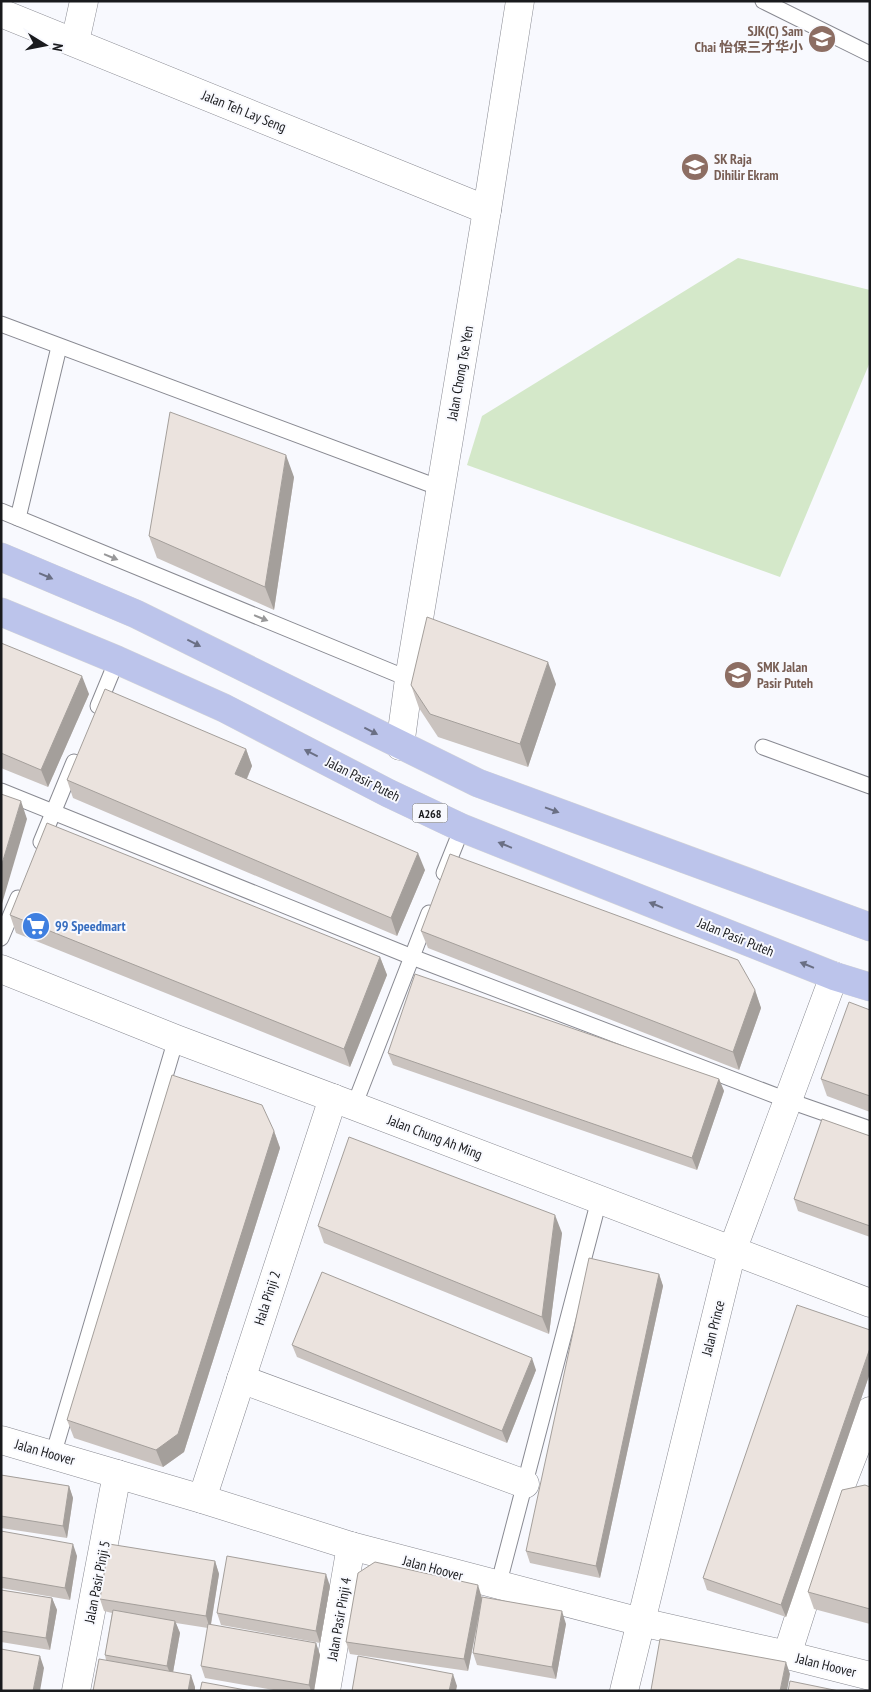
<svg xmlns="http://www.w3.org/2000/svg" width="871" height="1692" viewBox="0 0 871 1692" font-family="'PT Sans Narrow','Noto Sans SC',sans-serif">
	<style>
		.grass { fill: #d4e8c9 }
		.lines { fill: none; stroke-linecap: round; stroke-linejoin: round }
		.service-casing { stroke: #898a92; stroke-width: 17 }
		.minor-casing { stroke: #898a92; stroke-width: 29 }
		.primary-casing { stroke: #d6d6d6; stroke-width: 29 }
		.service { stroke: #fff; stroke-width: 15 }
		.minor { stroke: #fff; stroke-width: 28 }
		.primary { stroke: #bcc4eb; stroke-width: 28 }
		.wall { fill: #cac3bf }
		.shaded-wall { fill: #a49f9b }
		.building { fill: #ebe3de; stroke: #a49f9b }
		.oneway { fill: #989899 }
		.oneway2 { fill: #6a6f84 }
		.labels { text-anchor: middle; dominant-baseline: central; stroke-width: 4; stroke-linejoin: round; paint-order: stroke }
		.shield { fill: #f8f9fe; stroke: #5c5d60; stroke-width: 1 }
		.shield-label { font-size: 12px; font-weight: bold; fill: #191a1d }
		.education-label { font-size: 14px; font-weight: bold; fill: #785e54; stroke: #f8f9fe; text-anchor: start }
		.street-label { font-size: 14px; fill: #191a1d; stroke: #f8f9fe }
		.shop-label { font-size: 14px; font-weight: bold; fill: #366cbe; stroke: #f8f9fe; text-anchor: start }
	</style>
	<rect width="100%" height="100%" fill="#f8f9fe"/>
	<polygon class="grass" points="738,258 870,290 870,362 780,577 467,465 482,416"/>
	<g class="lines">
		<defs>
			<g id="service">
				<polyline points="763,1 870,54"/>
				<polyline points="1,324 440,488"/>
				<polyline points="1,511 409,679"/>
				<polyline points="18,518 59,347"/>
				<polyline points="98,706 117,660"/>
				<polyline points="763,747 870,786"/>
				<polyline points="1,791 412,957 787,1100 870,1129"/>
				<polyline points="41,842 74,762"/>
				<polyline points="444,873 462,828"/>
				<polyline points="1,938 18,898"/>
				<polyline points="354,1106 429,913"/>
				<polyline points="53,1455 176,1039"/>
				<polyline points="498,1586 599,1200"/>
			</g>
			<g id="minor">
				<polyline points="1,13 487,210"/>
				<polyline points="75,42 84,1"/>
				<polyline points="400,746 409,679 487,210 520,1"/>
				<polyline points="1,969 176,1039 354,1106 870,1303"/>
				<polyline points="241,1379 525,1484"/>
				<polyline points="1,1440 202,1499 351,1546 641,1622 787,1655 870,1676"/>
				<polyline points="202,1499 333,1098"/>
				<polyline points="787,1655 842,1483 870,1411"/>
				<polyline points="76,1691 117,1474"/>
				<polyline points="326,1691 351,1546"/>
				<polyline points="624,1691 732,1251 834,976"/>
			</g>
			<g id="primary">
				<polyline points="1,557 136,614 478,783 870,927"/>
				<polyline points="1,612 117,660 224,708 388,793 462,828 834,976 870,987"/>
			</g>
		</defs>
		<use href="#service" class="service-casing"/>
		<use href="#minor" class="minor-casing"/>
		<use href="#primary" class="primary-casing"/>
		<use href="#service" class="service"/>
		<use href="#minor" class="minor"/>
		<use href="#primary" class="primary"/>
	</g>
	<g class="wall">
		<polygon points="294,477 274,610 157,558 149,536"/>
		<polygon points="1,643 89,694 48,787 1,768"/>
		<polygon points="556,684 528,767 438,737 419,708 411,685"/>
		<polygon points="246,749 252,766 247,779 425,870 397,936 73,798 67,780"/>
		<polygon points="10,915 380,957 387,975 350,1067 16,933"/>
		<polygon points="421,931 755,990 761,1008 739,1070 428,948"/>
		<polygon points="870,1010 870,1112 827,1096 821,1079"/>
		<polygon points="388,1053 719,1079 724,1091 697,1170 393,1065"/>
		<polygon points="274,1131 280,1148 184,1452 163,1467 74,1438 67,1420"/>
		<polygon points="870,1136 870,1237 798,1211 794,1199"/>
		<polygon points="318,1226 562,1233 549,1334 324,1243"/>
		<polygon points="659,1274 663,1286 600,1578 530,1563 526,1551"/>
		<polygon points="870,1330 870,1373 786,1617 707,1590 703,1578"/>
		<polygon points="292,1345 536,1370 507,1443 297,1357"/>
		<polygon points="1,1475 69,1486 73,1498 67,1538 1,1528"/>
		<polygon points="870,1487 870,1624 814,1609 808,1592"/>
		<polygon points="1,1531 77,1556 70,1600 1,1588"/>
		<polygon points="215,1561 219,1574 211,1625 316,1643 320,1655 314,1691 279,1691 205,1678 201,1666 208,1628 176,1623 180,1633 173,1672 195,1687 106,1660 105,1655 112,1613 104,1611 100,1599"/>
		<polygon points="330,1586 320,1643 221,1625 217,1613"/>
		<polygon points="1,1590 52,1598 57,1610 50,1650 1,1642"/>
		<polygon points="482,1597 566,1624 556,1679 477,1665 473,1653 482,1602 468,1671 350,1654 346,1642"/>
	</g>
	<g class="shaded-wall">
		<polygon points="286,455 294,477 274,610 265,587"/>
		<polygon points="548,662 556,684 528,767 520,744"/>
		<polygon points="82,676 89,694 48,787 41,770"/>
		<polygon points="246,749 252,766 241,792 235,774"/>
		<polygon points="21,801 27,819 1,907 1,867"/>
		<polygon points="418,853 425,870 397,936 391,918"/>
		<polygon points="380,957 387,975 350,1067 344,1049"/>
		<polygon points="755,990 761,1008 739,1070 733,1052"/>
		<polygon points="719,1079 724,1091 697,1170 692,1158"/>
		<polygon points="274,1131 280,1148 184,1452 163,1467 156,1450"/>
		<polygon points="555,1215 562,1233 549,1334 542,1317"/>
		<polygon points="659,1274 663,1286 600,1578 596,1566"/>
		<polygon points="870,1348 870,1373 786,1617 781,1605"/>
		<polygon points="532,1358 536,1370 507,1443 502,1431"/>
		<polygon points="69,1486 73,1498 67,1538 63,1526"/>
		<polygon points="73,1544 77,1556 70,1600 65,1588"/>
		<polygon points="215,1561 219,1574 210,1629 206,1616"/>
		<polygon points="326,1574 330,1586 320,1643 316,1631"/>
		<polygon points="478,1585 482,1598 468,1671 464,1659"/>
		<polygon points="52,1598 57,1610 50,1650 46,1638"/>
		<polygon points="562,1611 566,1624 556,1679 552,1667"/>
		<polygon points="175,1621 180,1633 172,1678 167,1666"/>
		<polygon points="316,1643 320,1655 314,1691 311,1691 309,1685"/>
		<polygon points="40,1656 44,1668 40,1691 33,1691"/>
		<polygon points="786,1662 790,1674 787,1691 780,1691"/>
		<polygon points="453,1674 457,1686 456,1691 449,1691"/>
		<polygon points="191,1675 195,1687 195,1691 188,1691"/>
	</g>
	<g class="building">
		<polygon points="170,412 286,455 265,587 149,536"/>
		<polygon points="427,617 548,662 520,744 430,714 411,685"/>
		<polygon points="1,643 82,676 41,770 1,753"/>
		<polygon points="105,689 246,749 235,774 418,853 391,918 67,780"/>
		<polygon points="1,794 21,801 1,867"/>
		<polygon points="47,823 380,957 344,1049 10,915"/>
		<polygon points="450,854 738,960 755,990 733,1052 421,931"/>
		<polygon points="415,974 719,1079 692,1158 388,1053"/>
		<polygon points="849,1002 870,1010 870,1096 821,1079"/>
		<polygon points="172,1075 262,1105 274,1131 178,1434 156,1450 67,1420"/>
		<polygon points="822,1119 870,1136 870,1226 794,1199"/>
		<polygon points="349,1137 555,1215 542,1317 318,1226"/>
		<polygon points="589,1258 659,1274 596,1566 526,1551"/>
		<polygon points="322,1272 532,1358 502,1431 292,1345"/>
		<polygon points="797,1305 870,1330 870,1348 781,1605 703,1578"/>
		<polygon points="1,1475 69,1486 63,1526 1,1516"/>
		<polygon points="865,1485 870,1487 870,1609 808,1592 842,1490"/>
		<polygon points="1,1531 73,1544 65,1588 1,1577"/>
		<polygon points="109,1544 215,1561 206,1616 100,1599"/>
		<polygon points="227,1556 326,1574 316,1631 217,1613"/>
		<polygon points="375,1562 478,1585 464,1659 346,1642 358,1573"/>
		<polygon points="1,1590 52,1598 46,1638 1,1631"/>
		<polygon points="482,1597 562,1611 552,1667 473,1653"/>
		<polygon points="113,1610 175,1621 167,1666 105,1655"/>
		<polygon points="208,1624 316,1643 309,1685 201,1666"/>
		<polygon points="660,1639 786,1662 780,1691 651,1690"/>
		<polygon points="1,1649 40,1656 33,1691 1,1691"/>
		<polygon points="358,1656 453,1674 449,1691 352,1691"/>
		<polygon points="99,1659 191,1675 188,1691 93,1691"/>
		<polygon points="790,1681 839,1691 788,1691"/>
		<polygon points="202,1682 251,1691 200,1691"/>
	</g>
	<defs><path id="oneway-solid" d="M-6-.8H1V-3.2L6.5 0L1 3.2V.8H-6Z" transform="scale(1.25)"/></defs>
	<g class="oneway">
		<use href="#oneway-solid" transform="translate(111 557) rotate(22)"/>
		<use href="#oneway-solid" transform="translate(261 618) rotate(22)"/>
	</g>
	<g class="oneway2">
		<use href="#oneway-solid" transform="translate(46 576) rotate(23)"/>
		<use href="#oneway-solid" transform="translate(194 643) rotate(27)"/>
		<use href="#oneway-solid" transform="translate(371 731) rotate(27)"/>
		<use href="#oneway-solid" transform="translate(311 753) rotate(-153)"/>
		<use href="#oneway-solid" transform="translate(552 810) rotate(20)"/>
		<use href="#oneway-solid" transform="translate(505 845) rotate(-158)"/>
		<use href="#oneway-solid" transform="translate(656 905) rotate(-158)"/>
		<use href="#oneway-solid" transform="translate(807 965) rotate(-158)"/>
	</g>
	<defs>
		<symbol id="school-disc" viewBox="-11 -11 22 22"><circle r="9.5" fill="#8d6e63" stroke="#f8f9fe"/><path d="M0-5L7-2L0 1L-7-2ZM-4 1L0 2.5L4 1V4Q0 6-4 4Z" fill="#fff"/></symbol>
		<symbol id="supermarket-disc" viewBox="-11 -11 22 22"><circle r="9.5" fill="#3f7fe0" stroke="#f8f9fe"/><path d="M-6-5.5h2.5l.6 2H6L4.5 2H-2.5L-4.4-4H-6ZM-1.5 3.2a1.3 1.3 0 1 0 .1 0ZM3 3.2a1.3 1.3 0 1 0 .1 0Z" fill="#fff"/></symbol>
	</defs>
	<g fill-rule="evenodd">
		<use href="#school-disc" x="806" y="23" width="32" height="32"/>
		<use href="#school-disc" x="679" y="151" width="32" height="32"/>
		<use href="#school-disc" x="722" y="659" width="32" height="32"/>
		<use href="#supermarket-disc" x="20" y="910" width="32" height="32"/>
	</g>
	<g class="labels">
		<rect class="shield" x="412.5" y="803.5" width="35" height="19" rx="4"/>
		<g class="shield-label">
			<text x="430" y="813">A268</text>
		</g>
		<g class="education-label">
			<text x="803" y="31" text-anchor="end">SJK(C) Sam<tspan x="803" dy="16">Chai 怡保三才华小</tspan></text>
			<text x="714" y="159">SK Raja<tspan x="714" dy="16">Dihilir Ekram</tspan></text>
			<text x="757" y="667">SMK Jalan<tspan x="757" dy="16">Pasir Puteh</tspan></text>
		</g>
		<g class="street-label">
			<text transform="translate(244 111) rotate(22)">Jalan Teh Lay Seng</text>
			<text transform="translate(460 373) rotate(-80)">Jalan Chong Tse Yen</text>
			<text transform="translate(363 779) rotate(27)">Jalan Pasir Puteh</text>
			<text transform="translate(736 937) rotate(22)">Jalan Pasir Puteh</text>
			<text transform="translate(435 1137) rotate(21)">Jalan Chung Ah Ming</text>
			<text transform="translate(267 1298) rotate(-72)">Hala Pinji 2</text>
			<text transform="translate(713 1328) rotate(-76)">Jalan Prince</text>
			<text transform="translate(45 1452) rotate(16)">Jalan Hoover</text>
			<text transform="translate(433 1568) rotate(15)">Jalan Hoover</text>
			<text transform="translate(97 1582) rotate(-79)">Jalan Pasir Pinji 5</text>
			<text transform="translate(339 1619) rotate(-80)">Jalan Pasir Pinji 4</text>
			<text transform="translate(826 1665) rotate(14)">Jalan Hoover</text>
		</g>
		<g class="shop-label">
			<text x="55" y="926">99 Speedmart</text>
		</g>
	</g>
	<rect width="871" height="1692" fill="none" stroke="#191a1d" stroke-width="5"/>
	<g transform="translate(45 45) rotate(100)" stroke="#f8f9fe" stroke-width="4" paint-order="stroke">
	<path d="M0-4L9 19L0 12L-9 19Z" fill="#191a1d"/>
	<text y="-8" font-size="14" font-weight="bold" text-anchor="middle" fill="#191a1d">N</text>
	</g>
</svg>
